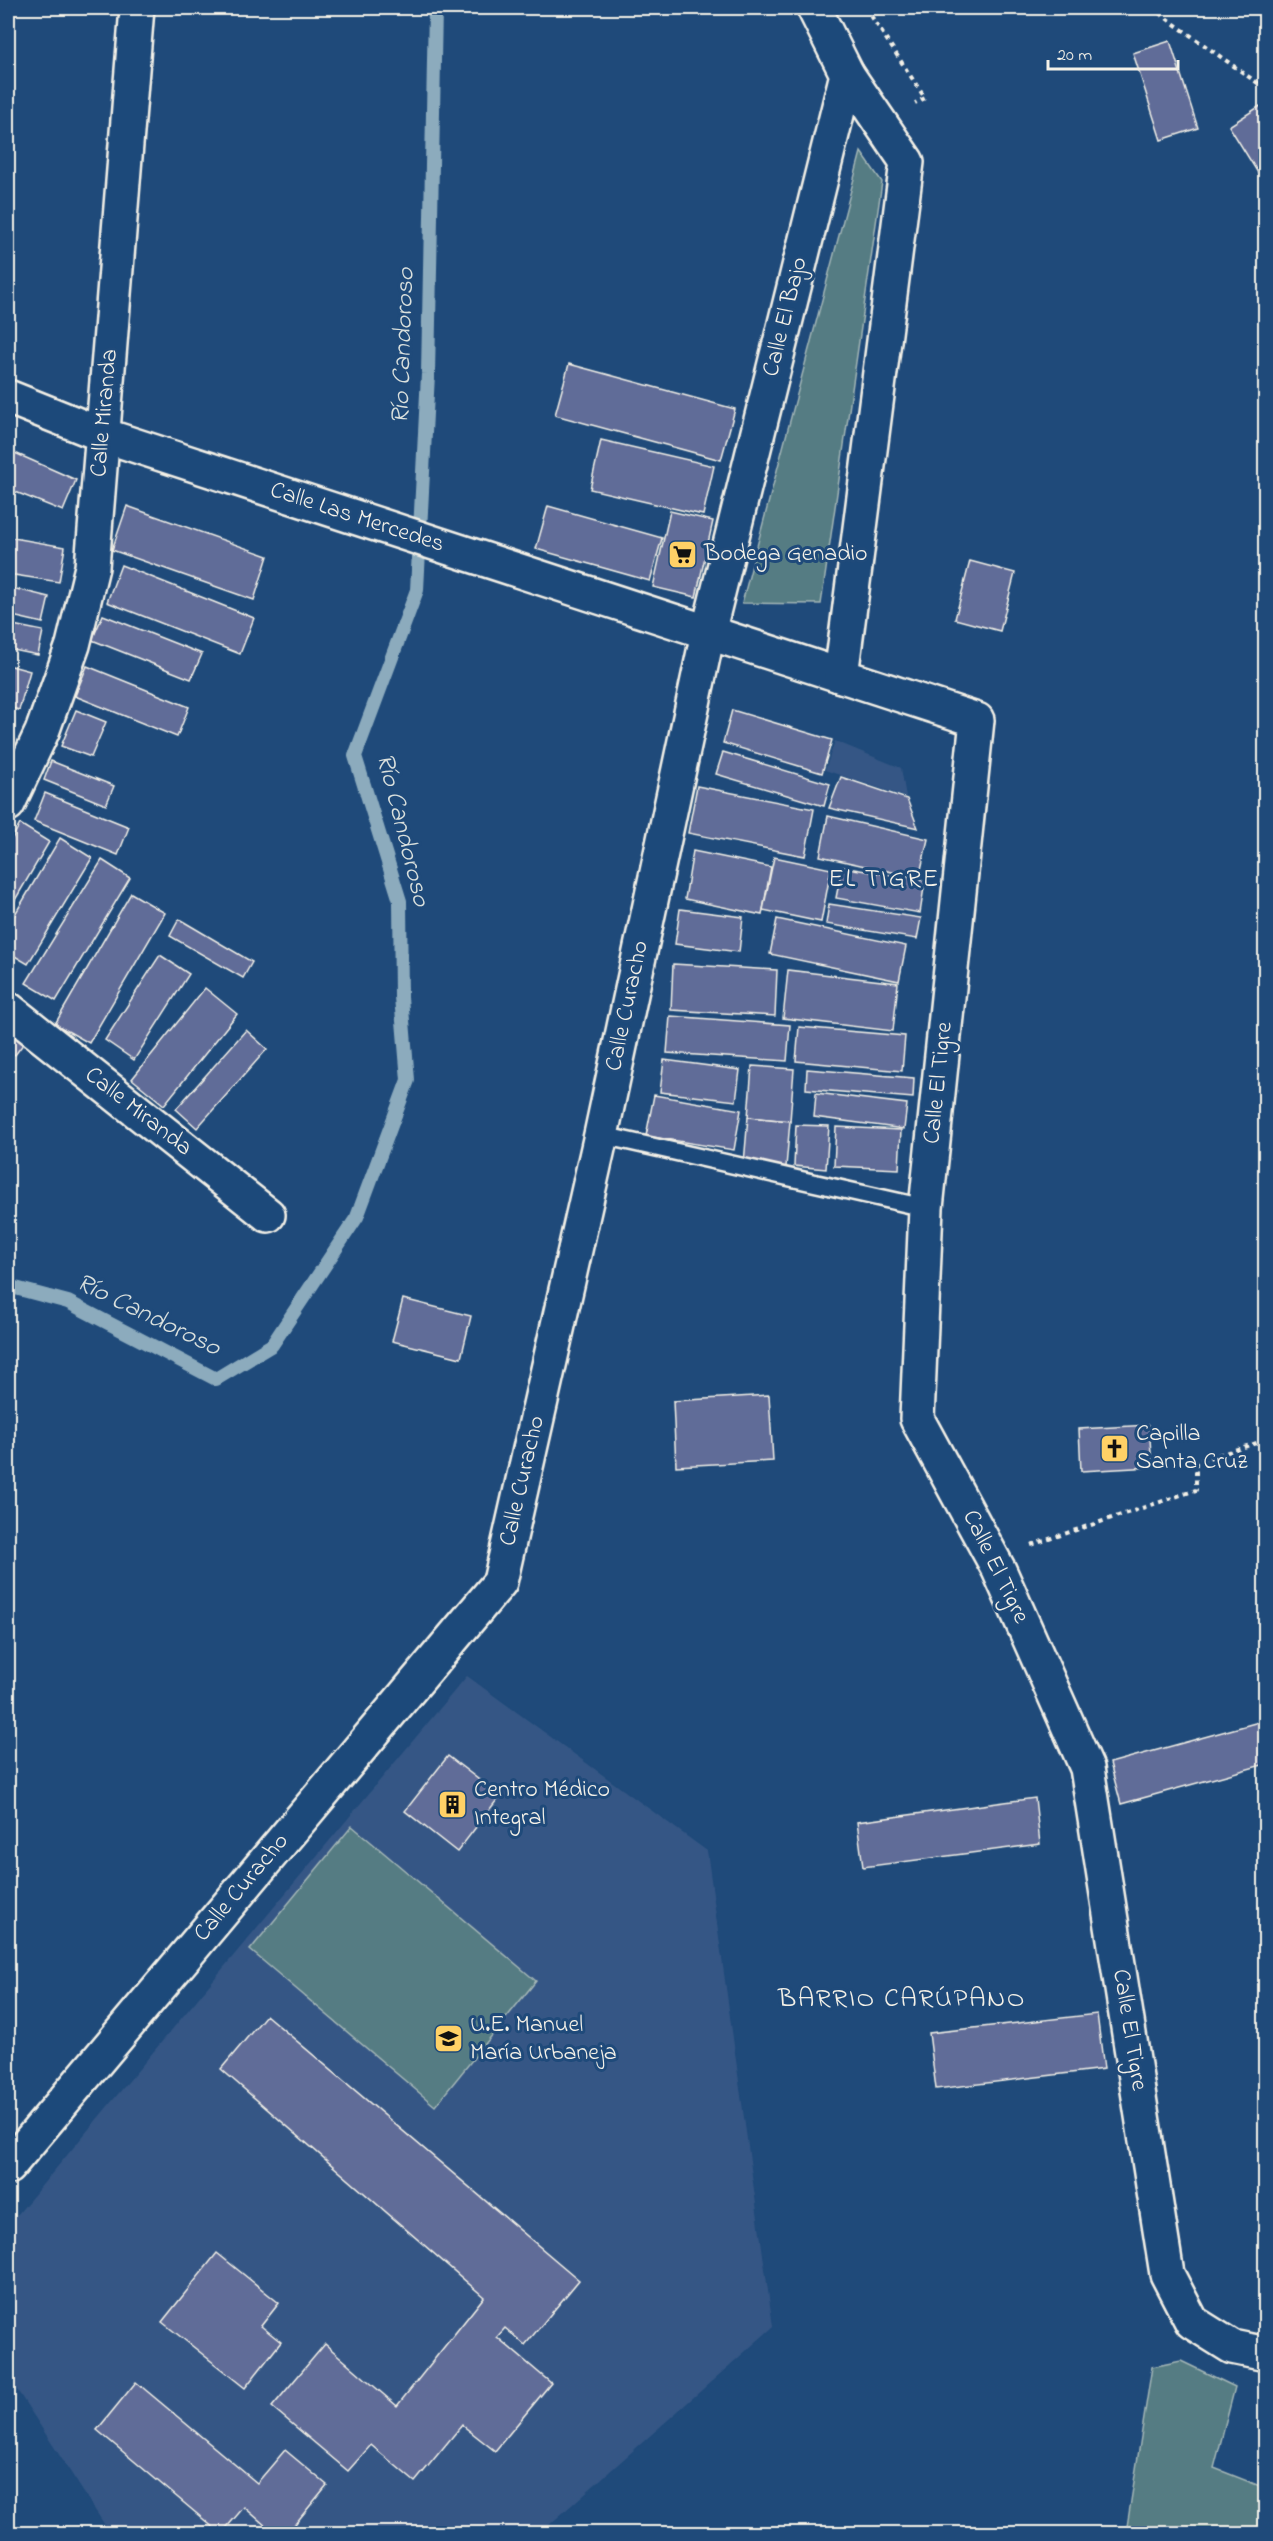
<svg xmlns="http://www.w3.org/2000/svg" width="1273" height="2541" viewBox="0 0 1273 2541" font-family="'Indie Flower',sans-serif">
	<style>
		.built { fill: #365785 }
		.green { fill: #547c83; stroke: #a4b6b6; stroke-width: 1.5 }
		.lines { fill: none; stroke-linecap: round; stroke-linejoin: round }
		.stream { stroke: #8cabbd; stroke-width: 14 }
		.building { fill: #606c98; stroke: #f4f1e8; stroke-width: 1.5 }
		.lane-casing { stroke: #f4f1e8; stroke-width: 21 }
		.street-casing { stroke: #f4f1e8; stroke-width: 38 }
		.path { stroke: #f4f1e8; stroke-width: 4; stroke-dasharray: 4.5 4.5; stroke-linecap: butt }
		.lane { stroke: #1f4a7a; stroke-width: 16 }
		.street { stroke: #1f4a7a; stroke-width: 33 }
		.labels { text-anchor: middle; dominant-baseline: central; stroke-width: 6; stroke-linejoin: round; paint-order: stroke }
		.street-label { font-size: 24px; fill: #f4f1e8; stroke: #1f4a7a }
		.poi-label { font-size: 24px; fill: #f4f1e8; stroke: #1f4a7a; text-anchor: start }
		.water-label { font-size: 26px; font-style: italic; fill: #dae0dd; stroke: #1f4a7a }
		.neighbourhood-label { font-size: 26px; letter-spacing: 1.5px; fill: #f4f1e8; stroke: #1f4a7a }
		.quarter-label { font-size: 27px; letter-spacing: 1.5px; fill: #f4f1e8; stroke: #1f4a7a }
	</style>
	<rect width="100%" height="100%" fill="#1f4a7a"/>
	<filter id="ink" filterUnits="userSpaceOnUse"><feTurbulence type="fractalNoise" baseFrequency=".0167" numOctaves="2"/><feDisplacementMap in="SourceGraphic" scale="12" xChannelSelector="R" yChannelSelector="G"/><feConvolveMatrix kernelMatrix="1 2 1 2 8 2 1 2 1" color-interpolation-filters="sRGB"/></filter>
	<g filter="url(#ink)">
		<g class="built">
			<polygon points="835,741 901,768 906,797 825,770"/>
			<polygon points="467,1676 707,1851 773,2327 540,2533 110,2533 8,2376 8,2226"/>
		</g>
		<g class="green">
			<polygon points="861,152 882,182 821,604 742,603"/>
			<polygon points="352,1826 536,1981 435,2106 250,1950"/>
			<polygon points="1181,2361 1235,2387 1214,2468 1265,2488 1265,2533 1126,2533 1152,2367"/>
		</g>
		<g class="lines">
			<polyline class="stream" points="8,1286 68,1302 216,1379 272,1345 357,1217 408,1080 401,997 400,901 355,756 417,590 428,374 435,8"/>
		</g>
		<g class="building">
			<polygon points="1170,41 1198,128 1161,140 1133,53"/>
			<polygon points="1260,106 1266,114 1263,181 1229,126"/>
			<polygon points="569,364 735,409 721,460 555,415"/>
			<polygon points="601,440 714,466 703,515 590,489"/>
			<polygon points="15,453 76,480 63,511 8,489 8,471"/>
			<polygon points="127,506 268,556 254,600 112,550"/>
			<polygon points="548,506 662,538 650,581 536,549"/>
			<polygon points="670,511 713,521 696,597 653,587"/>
			<polygon points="8,537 65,547 59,582 8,574"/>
			<polygon points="970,561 1015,573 1000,631 955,619"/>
			<polygon points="121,565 254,618 240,654 107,602"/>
			<polygon points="8,587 49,597 43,623 8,615"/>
			<polygon points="103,615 202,654 191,679 92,640"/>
			<polygon points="8,624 43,631 38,655 8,649"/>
			<polygon points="8,665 30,671 19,710 8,707"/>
			<polygon points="87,666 189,707 177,737 75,696"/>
			<polygon points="76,710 106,722 91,757 61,746"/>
			<polygon points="732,710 832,740 822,773 723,743"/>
			<polygon points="723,752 830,784 824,806 716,774"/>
			<polygon points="51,761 114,786 106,805 44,780"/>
			<polygon points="841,777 907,799 918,828 829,808"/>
			<polygon points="697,786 814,809 805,856 688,833"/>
			<polygon points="45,793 129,827 118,855 34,821"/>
			<polygon points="828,816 928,839 919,878 820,856"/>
			<polygon points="20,824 49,842 8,912 8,846"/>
			<polygon points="60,838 92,858 28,964 8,952 8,926"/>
			<polygon points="693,851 771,867 762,915 685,899"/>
			<polygon points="774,857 831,869 821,922 763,910"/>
			<polygon points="102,860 130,878 56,1001 26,983"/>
			<polygon points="842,867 925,881 920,913 836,898"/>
			<polygon points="131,893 165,913 89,1043 55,1024"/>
			<polygon points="829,904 921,918 917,939 826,924"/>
			<polygon points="680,909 743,917 739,952 675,944"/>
			<polygon points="179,919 252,962 243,978 170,936"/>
			<polygon points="777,919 906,946 899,981 770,954"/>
			<polygon points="160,955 189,974 134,1060 105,1040"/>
			<polygon points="673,964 777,970 775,1016 671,1010"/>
			<polygon points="788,970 898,983 893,1031 783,1018"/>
			<polygon points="205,988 237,1014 164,1105 132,1079"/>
			<polygon points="670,1016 790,1025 787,1061 667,1053"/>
			<polygon points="8,1025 27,1039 15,1055 8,1049"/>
			<polygon points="799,1027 905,1036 902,1071 796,1061"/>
			<polygon points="246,1030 267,1049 197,1128 176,1109"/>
			<polygon points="664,1060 740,1070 736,1101 660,1092"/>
			<polygon points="752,1066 794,1069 790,1121 748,1117"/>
			<polygon points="807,1069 914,1078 913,1098 806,1089"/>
			<polygon points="816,1093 907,1104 904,1129 814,1117"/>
			<polygon points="654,1095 741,1110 734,1150 646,1136"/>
			<polygon points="748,1117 790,1121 786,1167 744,1163"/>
			<polygon points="796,1125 829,1126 826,1169 794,1166"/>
			<polygon points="836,1127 901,1130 899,1169 834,1166"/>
			<polygon points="403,1299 471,1316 461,1358 392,1341"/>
			<polygon points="769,1395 773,1461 676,1466 673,1401"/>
			<polygon points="1149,1425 1152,1467 1081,1471 1079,1429"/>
			<polygon points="1266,1720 1266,1764 1121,1804 1110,1763"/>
			<polygon points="448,1756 500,1796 457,1852 405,1811"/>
			<polygon points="1035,1798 1040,1844 863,1867 857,1822"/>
			<polygon points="1097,2014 1104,2069 936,2089 929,2033"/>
			<polygon points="266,2015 579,2280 525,2345 505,2328 497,2337 551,2383 495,2451 462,2425 415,2482 371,2445 348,2471 272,2407 325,2344 397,2406 484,2297 221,2069"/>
			<polygon points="217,2253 279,2303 261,2326 281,2342 245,2388 162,2322"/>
			<polygon points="136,2382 257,2483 285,2450 327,2485 287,2534 275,2534 244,2507 221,2534 97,2430"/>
		</g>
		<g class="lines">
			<defs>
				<polyline id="lane" points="601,1135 926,1208"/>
				<g id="street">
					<polyline points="8,397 103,435 977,720 926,1208 917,1419 999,1570 1087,1768 1167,2274 1192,2322 1232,2347 1266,2354"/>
					<polyline points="841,676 907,162 847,74"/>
					<polyline points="8,804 42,732 73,645 92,567 137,8"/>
					<polyline points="8,1009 268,1215"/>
					<polyline points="8,2167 500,1582 601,1135 708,633 847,74 814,8"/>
				</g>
			</defs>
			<use href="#lane" class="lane-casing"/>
			<use href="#street" class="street-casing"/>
			<g class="path">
				<polyline points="866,8 925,98 915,103"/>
				<polyline points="1152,8 1266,89"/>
				<polyline points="1031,1545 1196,1490 1196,1462 1266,1440"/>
			</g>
			<use href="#lane" class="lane"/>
			<use href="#street" class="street"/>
		</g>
	</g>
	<defs>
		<symbol id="supermarket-square" viewBox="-11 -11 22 22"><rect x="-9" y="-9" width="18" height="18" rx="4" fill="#ffd166" stroke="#1f4a7a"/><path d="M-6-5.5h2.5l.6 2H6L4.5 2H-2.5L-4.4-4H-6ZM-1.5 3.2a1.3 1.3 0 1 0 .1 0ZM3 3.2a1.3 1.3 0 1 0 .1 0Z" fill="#111"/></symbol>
		<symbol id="church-square" viewBox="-11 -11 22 22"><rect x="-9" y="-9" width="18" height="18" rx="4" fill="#ffd166" stroke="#1f4a7a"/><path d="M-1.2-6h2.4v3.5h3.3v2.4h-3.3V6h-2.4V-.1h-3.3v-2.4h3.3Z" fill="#111"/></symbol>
		<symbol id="building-square" viewBox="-11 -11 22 22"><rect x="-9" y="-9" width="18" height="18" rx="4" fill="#ffd166" stroke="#1f4a7a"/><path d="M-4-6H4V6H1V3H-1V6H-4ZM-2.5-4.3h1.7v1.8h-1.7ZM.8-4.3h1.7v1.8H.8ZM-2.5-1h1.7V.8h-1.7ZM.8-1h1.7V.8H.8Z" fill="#111"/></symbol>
		<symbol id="school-square" viewBox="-11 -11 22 22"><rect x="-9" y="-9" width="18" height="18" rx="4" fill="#ffd166" stroke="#1f4a7a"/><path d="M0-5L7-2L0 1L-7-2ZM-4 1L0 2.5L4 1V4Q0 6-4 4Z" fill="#111"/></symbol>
	</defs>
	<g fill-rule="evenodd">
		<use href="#supermarket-square" x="666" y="538" width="33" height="33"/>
		<use href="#church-square" x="1098" y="1432" width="33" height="33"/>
		<use href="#building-square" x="436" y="1788" width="33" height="33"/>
		<use href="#school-square" x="432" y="2022" width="33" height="33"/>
	</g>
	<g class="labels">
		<g class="street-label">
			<text transform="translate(786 317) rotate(-76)">Calle El Bajo</text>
			<text transform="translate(105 413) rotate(-85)">Calle Miranda</text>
			<text transform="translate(357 518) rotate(18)">Calle Las Mercedes</text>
			<text transform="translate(628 1006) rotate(-78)">Calle Curacho</text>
			<text transform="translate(939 1083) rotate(-84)">Calle El Tigre</text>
			<text transform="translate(138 1112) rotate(38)">Calle Miranda</text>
			<text transform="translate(523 1481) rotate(-77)">Calle Curacho</text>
			<text transform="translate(995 1567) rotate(64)">Calle El Tigre</text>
			<text transform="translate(242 1888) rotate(-50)">Calle Curacho</text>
			<text transform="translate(1129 2030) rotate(81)">Calle El Tigre</text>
		</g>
		<g class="poi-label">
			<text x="704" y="554">Bodega Genadio</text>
			<text x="1136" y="1434">Capilla<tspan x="1136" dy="28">Santa Cruz</tspan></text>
			<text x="474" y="1790">Centro Médico<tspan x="474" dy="28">Integral</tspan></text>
			<text x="470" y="2025">U.E. Manuel<tspan x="470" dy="28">María Urbaneja</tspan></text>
		</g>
		<g class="water-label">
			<text transform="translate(404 346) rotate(-88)">Río Candoroso</text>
			<text transform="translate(402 830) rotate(76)">Río Candoroso</text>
			<text transform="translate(148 1316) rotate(26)">Río Candoroso</text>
		</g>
		<g class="neighbourhood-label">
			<text x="884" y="880">EL TIGRE</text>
		</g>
		<g class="quarter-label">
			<text x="902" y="1999">BARRIO CARÚPANO</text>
		</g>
	</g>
	<rect width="1273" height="2541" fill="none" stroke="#1f4a7a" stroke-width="30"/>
	<rect x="15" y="15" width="1243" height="2511" fill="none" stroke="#f4f1e8" stroke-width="2" filter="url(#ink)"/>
	<path d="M1048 60v9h130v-9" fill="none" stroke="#f4f1e8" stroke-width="3"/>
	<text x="1057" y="60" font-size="18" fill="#f4f1e8" stroke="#1f4a7a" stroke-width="4.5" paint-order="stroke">20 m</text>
</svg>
